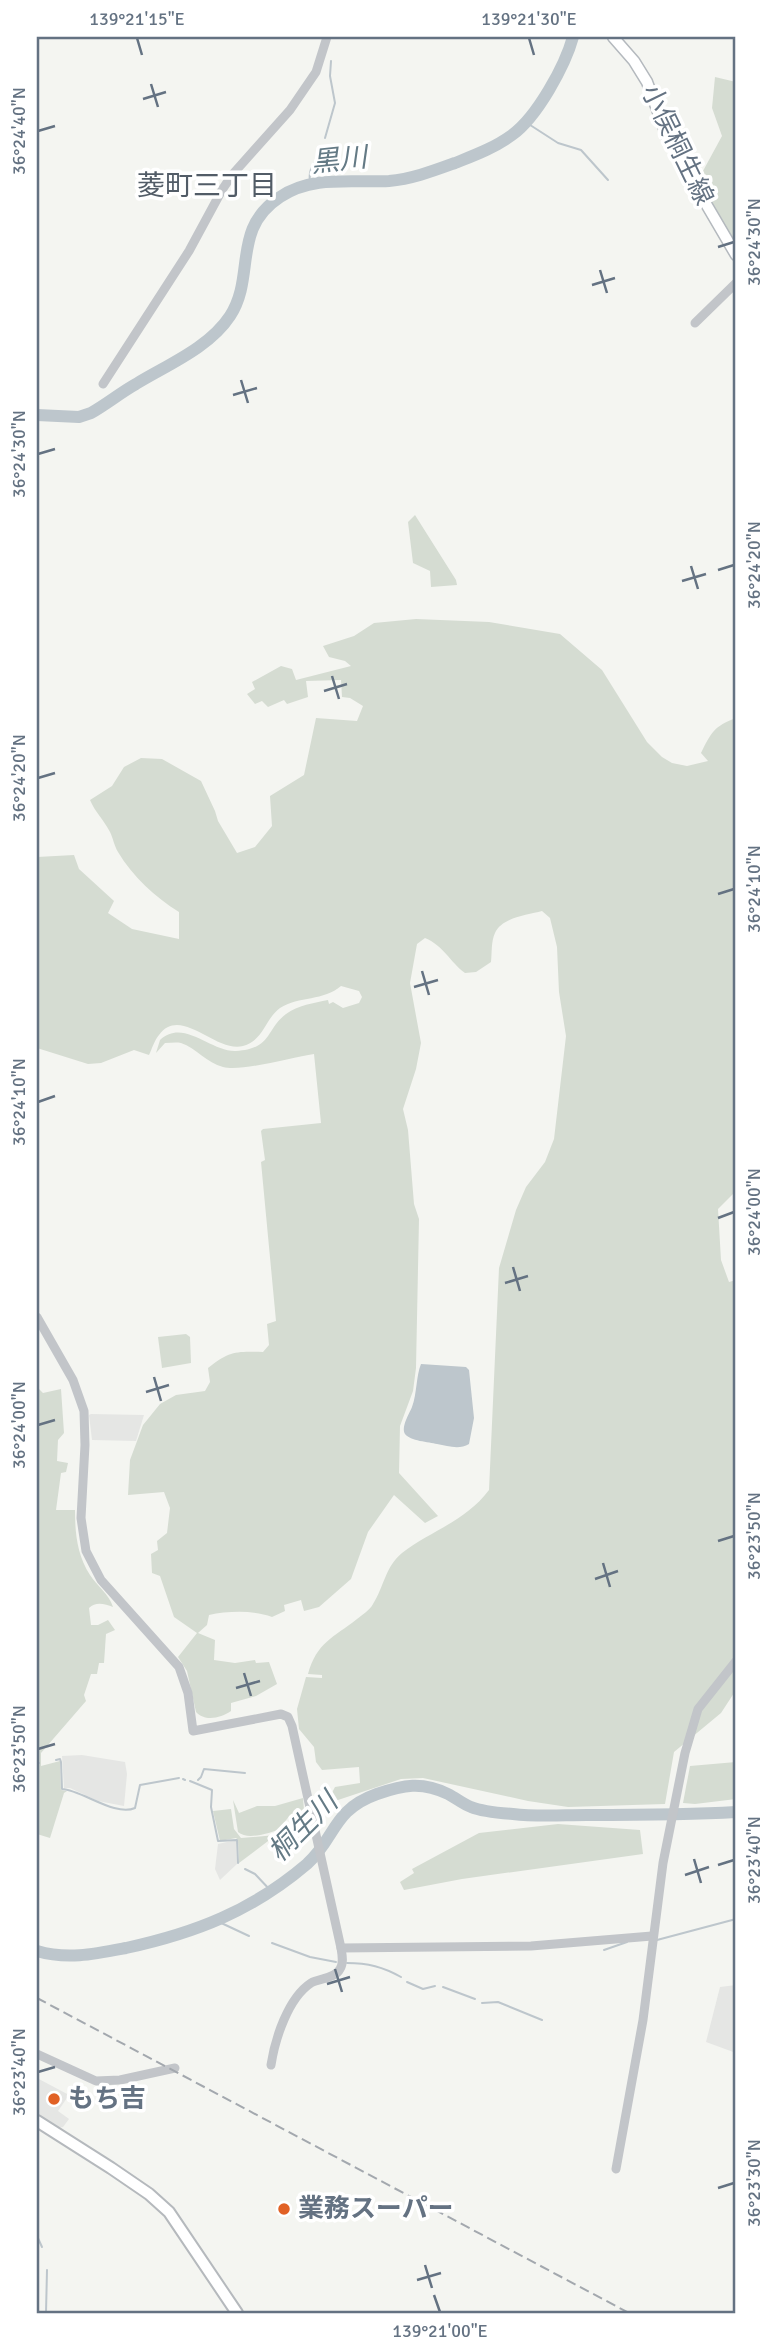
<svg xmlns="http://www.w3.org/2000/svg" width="773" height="2350" viewBox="0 0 773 2350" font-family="Signika,'Noto Sans JP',sans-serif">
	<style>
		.built { fill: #e5e6e4 }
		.green { fill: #d5dcd2 }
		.water { fill: #bdc6cc }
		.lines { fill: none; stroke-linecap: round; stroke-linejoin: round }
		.stream { stroke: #bdc6cc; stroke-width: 2 }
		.river { stroke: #bdc6cc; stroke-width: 12 }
		.secondary-casing { stroke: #b4b9be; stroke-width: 13 }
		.primary-casing { stroke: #b5b9bd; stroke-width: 14 }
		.tertiary { stroke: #c2c5c9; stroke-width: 9 }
		.secondary { stroke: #fff; stroke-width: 10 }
		.primary { stroke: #fff; stroke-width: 10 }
		.rail { stroke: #a3a8ae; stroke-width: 2; stroke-dasharray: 10 5; stroke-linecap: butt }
		.ticks { fill: none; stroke: #647282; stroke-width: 2.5 }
		.poi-dot { fill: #e16125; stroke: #fff; stroke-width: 2.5 }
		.labels { text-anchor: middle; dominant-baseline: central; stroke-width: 7; stroke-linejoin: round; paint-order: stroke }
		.street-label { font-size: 26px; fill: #647282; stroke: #fff }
		.poi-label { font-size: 26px; font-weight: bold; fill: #647282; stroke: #fff; text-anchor: start }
		.water-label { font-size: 28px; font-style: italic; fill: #647a85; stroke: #fff }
		.neighbourhood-label { font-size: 28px; fill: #525c67; stroke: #fff }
		.neatline { fill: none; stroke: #647282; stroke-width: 2.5 }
		.ticks-label { font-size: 18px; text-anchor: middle; fill: #647282 }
	</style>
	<rect width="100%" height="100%" fill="#f4f5f1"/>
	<g class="built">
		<polygon points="89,1415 91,1414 144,1415 136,1441 92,1440"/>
		<polygon points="82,1755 125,1762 127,1774 124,1806 98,1801 70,1788 64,1788 62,1756"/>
		<polygon points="236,1840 237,1864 220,1880 215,1869 218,1844"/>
		<polygon points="736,1985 736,2053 706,2042 720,1987"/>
		<polygon points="37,2078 69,2095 58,2111 69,2119 63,2127 59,2128 37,2115"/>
	</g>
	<g class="green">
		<polygon points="715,77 736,82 736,246 697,182 722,136 712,108"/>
		<polygon points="415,515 456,580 457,585 431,587 430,571 413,563 408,522"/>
		<path d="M416 619 489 622 560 634 602 670 647 742 662 757 672 763 687 766 708 761 701 753C711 733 714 726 736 718V1191L718 1209 721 1260 729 1282 736 1280V1690L721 1713 674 1752 665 1804 568 1807 528 1801 423 1778 401 1779 326 1804 335 1787 360 1783 359 1767 322 1770 316 1762 314 1747 299 1729 297 1709 306 1677 322 1678V1675L308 1674C317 1642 333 1638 357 1619 362 1615 370 1610 373 1604 384 1587 385 1567 402 1553 432 1530 466 1521 489 1490L499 1268 516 1210 526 1187 545 1162 554 1139 566 1036 559 992 557 947 550 918 542 911C528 915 502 917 495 933 491 941 492 954 491 962L476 972 465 973C449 961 444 946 425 938L417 944 410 983 421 1043 416 1069 403 1109 408 1130 414 1204 419 1219 416 1368 413 1391 400 1426 399 1473 438 1516 425 1523 394 1495 368 1532 351 1579 319 1607 304 1611 301 1600 284 1605 285 1611 272 1617C254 1610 228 1611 209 1615L207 1625 198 1633 215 1640 214 1660 235 1663 255 1660 256 1663 269 1662 277 1684 256 1696 231 1703V1711C221 1718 205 1722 196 1712L187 1671 178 1657 197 1633 174 1617 160 1576 152 1573 151 1554 158 1550 157 1541 167 1533 170 1508 164 1492 128 1495 130 1460 143 1425 160 1404 176 1395 205 1391 210 1382 208 1368C229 1351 236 1351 263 1352L269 1345 267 1324 276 1321 261 1162 265 1160 261 1131 263 1129 321 1123 314 1054C292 1057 242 1072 223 1067 207 1063 196 1048 181 1043 176 1042 170 1043 165 1043L156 1053 160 1040C184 1018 210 1052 236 1051 272 1049 266 1029 286 1014 298 1005 314 1003 328 1000L329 1004 333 1002 343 1008 359 1003 362 997 359 991 341 986C324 1001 299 996 280 1008 265 1019 264 1040 243 1046 215 1053 181 1005 159 1035 154 1041 152 1049 149 1055L134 1050 101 1063 88 1064 37 1048V857L74 855 79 869 114 901 108 913 132 929 179 939V912C155 897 133 877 118 852 114 845 113 838 110 832 104 820 95 812 90 800L112 786 124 767 141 758 162 759 201 781 215 811 218 821 237 853 255 847 272 826 270 796 304 775 316 718 357 721 363 706 350 698 342 697 341 680 306 681 308 697 287 704 284 700 268 707 262 701 255 704 247 694 255 689 252 682 281 666 292 669 296 680 351 666 345 661 329 657 323 646 354 636 374 623Z"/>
		<polygon points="186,1334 190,1337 191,1363 162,1368 158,1337"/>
		<path d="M37 1387 43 1393 61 1389 64 1433 58 1440 57 1461 68 1463 66 1472 61 1473 56 1510H75C75 1533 77 1555 90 1575 97 1586 109 1594 113 1607 105 1604 96 1601 89 1608L91 1625H98L108 1620 115 1630 106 1634 104 1663H99L97 1674H91L84 1695 86 1701 41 1753V1766L60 1761 61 1790 67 1791 64 1793 50 1838 37 1834Z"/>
		<polygon points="736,1762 736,1799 695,1804 683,1803 690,1766"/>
		<path d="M303 1798 304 1810 291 1814 278 1830C266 1834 247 1840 238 1832L233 1800 239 1813 257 1806H275Z"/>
		<polygon points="231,1809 234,1829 241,1838 276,1835 239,1863 238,1840 236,1838 220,1841 213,1811"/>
		<polygon points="558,1824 640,1830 643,1854 462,1879 404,1890 400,1882 414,1873 412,1869 479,1833"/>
	</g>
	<path class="water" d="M421 1364 466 1367 469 1370 474 1418 469 1444C459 1450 448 1446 437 1444 429 1442 410 1441 405 1434 401 1427 409 1414 412 1407 417 1394 416 1376 421 1364Z"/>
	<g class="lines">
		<g class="stream">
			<polyline points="527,123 558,143 581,150 608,180"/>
			<polyline points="325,138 335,103 330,76 331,61"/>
			<path d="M310 184C308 167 314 165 322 151"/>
			<path d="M56 1760 60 1759 61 1762 62 1789C82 1790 115 1817 135 1808L140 1785 179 1778"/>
			<polyline points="37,1763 39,1763"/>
			<polyline points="183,1779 185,1780"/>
			<polyline points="198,1780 201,1777 204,1769 245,1773"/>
			<polyline points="190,1781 212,1790 211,1807 218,1841 237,1840 238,1863"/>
			<polyline points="245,1869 255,1874 271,1891"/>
			<polyline points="217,1921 249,1936"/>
			<polyline points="657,1940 736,1919"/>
			<polyline points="272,1943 310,1957 336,1962"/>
			<polyline points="604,1950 627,1942"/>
			<path d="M347 1963C368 1963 383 1967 401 1977"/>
			<polyline points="407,1982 423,1989 435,1986"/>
			<polyline points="443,1987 475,1999"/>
			<polyline points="482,2003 498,2002 542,2020"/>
			<polyline points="37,2236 42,2247"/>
			<polyline points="37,2254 38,2253"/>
			<polyline points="46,2313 47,2270"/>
		</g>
		<g class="river">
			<path d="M37 415 79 417 91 413C107 404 120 393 136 384 167 365 209 348 230 316 256 276 231 229 280 197 313 175 351 183 389 181 412 179 433 171 455 163 475 155 494 148 512 135 537 117 565 66 573 37"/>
			<path d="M37 1951C67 1960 95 1954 126 1948 195 1933 252 1911 307 1864 336 1838 332 1810 377 1794 403 1785 422 1781 448 1794 456 1798 463 1804 471 1807 483 1812 500 1813 513 1814 537 1817 563 1815 587 1815 637 1815 687 1815 736 1812"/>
		</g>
		<defs>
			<polyline id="secondary" points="613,37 634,61 647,82 668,139 736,255"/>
			<polyline id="primary" points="37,2121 111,2168 149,2194 169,2212 237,2313"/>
		</defs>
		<use href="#secondary" class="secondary-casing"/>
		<use href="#primary" class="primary-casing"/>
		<g class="tertiary">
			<polyline points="695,323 736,283"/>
			<polyline points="103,384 189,251 222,190 232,175 290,110 316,72 327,37"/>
			<path d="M37 1317 73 1380 84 1411 85 1445 81 1518 86 1551 101 1580 179 1667 188 1693 193 1731 281 1714 288 1717 292 1726 341 1948C342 1954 344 1963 340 1969 335 1979 319 1978 311 1983 288 1998 275 2039 271 2065"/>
			<polyline points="341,1948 531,1946 652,1936"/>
			<polyline points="37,2054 96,2081 120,2080 175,2068"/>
			<polyline points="616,2169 643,2020 663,1863 685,1753 698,1709 736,1661"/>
		</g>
		<use href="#secondary" class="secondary"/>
		<use href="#primary" class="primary"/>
		<polyline class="rail" points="37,1998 629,2313"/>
	</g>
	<path class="ticks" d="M137 38 142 55M529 38 534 55M151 84 158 107M143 99 166 92M38 131 55 126M718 247 734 242M600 270 607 293M592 285 615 278M241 380 248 403M233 395 257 388M38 454 55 449M691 566 698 589M718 570 734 565M682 581 706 574M332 676 339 699M324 691 347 684M38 778 55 773M718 894 734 889M422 971 429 995M414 987 438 980M38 1102 55 1096M718 1218 734 1212M513 1267 520 1291M505 1283 528 1276M154 1377 161 1401M146 1392 169 1385M38 1425 55 1420M718 1541 734 1536M603 1563 610 1587M595 1579 618 1571M244 1673 251 1696M236 1688 260 1681M38 1749 55 1744M694 1859 701 1883M718 1865 734 1860M685 1875 709 1867M335 1969 342 1992M327 1984 350 1977M38 2072 55 2067M718 2188 734 2183M425 2265 432 2288M417 2280 441 2273M434 2295 440 2312"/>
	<g class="poi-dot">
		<circle cx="54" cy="2099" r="7"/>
		<circle cx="284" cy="2209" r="7"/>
	</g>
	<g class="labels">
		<g class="street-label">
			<text transform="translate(677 145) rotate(64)">小俣桐生線</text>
		</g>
		<g class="poi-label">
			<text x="68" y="2099">もち吉</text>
			<text x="298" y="2209">業務スーパー</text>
		</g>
		<g class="water-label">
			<text transform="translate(339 160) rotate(-6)">黒川</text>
			<text transform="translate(303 1827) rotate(-45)">桐生川</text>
		</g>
		<g class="neighbourhood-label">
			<text x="207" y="186">菱町三丁目</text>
		</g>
	</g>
	<rect width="773" height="2350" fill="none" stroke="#ffffff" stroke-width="77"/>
	<rect x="38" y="38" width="696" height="2274" class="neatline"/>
	<g class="ticks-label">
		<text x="137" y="25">139°21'15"E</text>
		<text x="529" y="25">139°21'30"E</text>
		<text transform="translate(19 131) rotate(-90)" y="6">36°24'40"N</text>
		<text transform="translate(754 242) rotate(-90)" y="6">36°24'30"N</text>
		<text transform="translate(19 454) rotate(-90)" y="6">36°24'30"N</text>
		<text transform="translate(754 565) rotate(-90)" y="6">36°24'20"N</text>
		<text transform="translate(19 778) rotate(-90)" y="6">36°24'20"N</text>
		<text transform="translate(754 889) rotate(-90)" y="6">36°24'10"N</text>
		<text transform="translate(19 1102) rotate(-90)" y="6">36°24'10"N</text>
		<text transform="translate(754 1212) rotate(-90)" y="6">36°24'00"N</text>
		<text transform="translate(19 1425) rotate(-90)" y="6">36°24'00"N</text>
		<text transform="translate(754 1536) rotate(-90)" y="6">36°23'50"N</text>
		<text transform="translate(19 1749) rotate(-90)" y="6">36°23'50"N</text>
		<text transform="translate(754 1860) rotate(-90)" y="6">36°23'40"N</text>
		<text transform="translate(19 2072) rotate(-90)" y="6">36°23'40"N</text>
		<text transform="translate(754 2183) rotate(-90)" y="6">36°23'30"N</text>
		<text x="440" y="2337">139°21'00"E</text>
	</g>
</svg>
